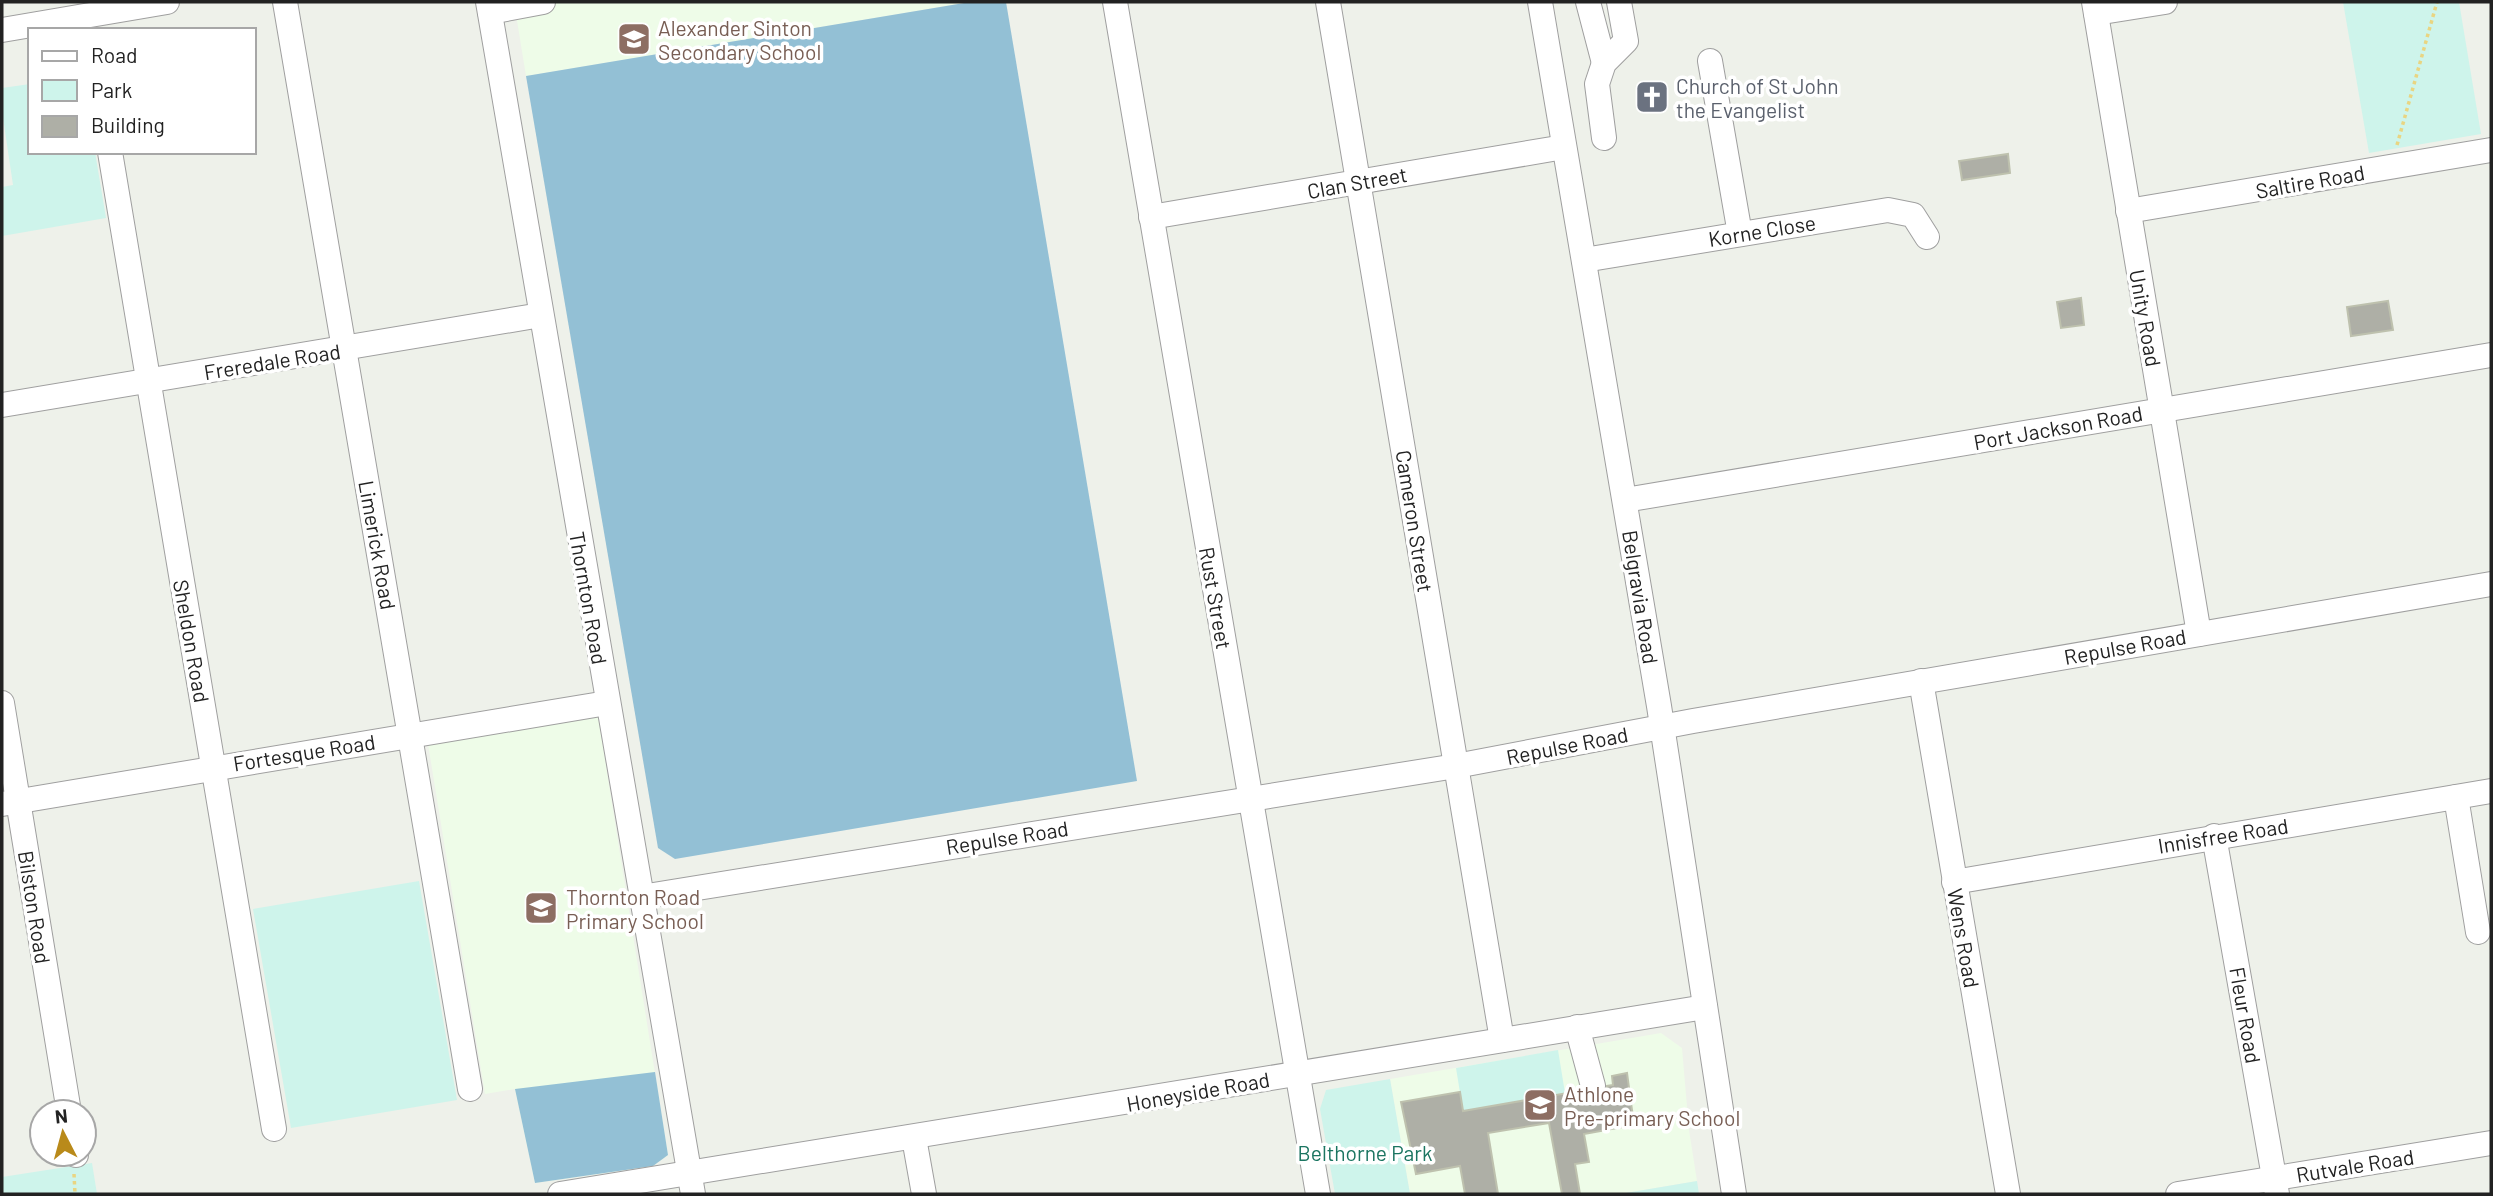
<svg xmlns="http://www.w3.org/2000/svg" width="2493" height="1196" viewBox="0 0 2493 1196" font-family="Barlow,sans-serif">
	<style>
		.education { fill: #eefce8 }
		.park { fill: #cef4eb }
		.pitch { fill: #93c0d5 }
		.building { fill: #aeafa6; stroke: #bec1ae; stroke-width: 2 }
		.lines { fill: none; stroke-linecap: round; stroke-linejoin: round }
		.minor-casing { stroke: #9f9f9f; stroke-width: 26 }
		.path { stroke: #e9d582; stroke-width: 3.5; stroke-dasharray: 3.5 3.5; stroke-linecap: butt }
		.minor { stroke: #fff; stroke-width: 24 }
		.labels { text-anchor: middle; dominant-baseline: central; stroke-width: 7; stroke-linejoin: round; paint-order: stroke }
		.education-label { font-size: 21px; fill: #785e54; stroke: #fff; text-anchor: start }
		.worship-label { font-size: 21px; fill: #5b616d; stroke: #fff; text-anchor: start }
		.street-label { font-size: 21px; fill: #222; stroke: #fff }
		.park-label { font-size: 21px; fill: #1b7561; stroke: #fff }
	</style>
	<rect width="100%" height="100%" fill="#eef1ea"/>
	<g class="education">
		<polygon points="514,2 970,2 526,76"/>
		<polygon points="598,716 668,1155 653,1166 535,1183 515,1089 485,1094 428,744"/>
		<polygon points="1661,1033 1682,1048 1689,1130 1697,1181 1620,1194 1410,1194 1390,1079"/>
	</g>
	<g class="park">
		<polygon points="2343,2 2459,2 2481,134 2369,153"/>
		<polygon points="30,84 30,152 95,152 106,218 2,236 2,187 13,185 2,111 2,88"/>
		<polygon points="419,881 457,1100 291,1128 253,909"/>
		<polygon points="1558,1050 1565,1093 1463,1111 1456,1068"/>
		<polygon points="1390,1079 1410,1194 1335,1194 1320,1109 1326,1090"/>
		<polygon points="92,1163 97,1194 2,1194 2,1177"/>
		<polygon points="1697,1181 1699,1194 1620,1194"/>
	</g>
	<g class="pitch">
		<polygon points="970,2 1006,2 1137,781 675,859 658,848 526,76"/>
		<polygon points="655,1072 668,1155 653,1166 535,1183 515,1089"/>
	</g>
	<g class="building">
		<polygon points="2008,154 2010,173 1962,180 1959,161"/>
		<polygon points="2081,298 2084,325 2061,328 2057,302"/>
		<polygon points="2388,301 2393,330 2351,336 2347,307"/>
		<polygon points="1627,1073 1634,1125 1584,1134 1589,1162 1575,1164 1580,1194 1562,1194 1549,1123 1488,1133 1498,1194 1465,1194 1460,1166 1416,1174 1401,1102 1460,1092 1463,1111 1579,1091 1589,1100 1596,1100 1604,1096 1607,1086 1613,1085 1612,1076"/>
	</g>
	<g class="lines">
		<defs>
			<g id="minor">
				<polyline points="285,2 470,1089"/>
				<polyline points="488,2 693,1194"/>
				<polyline points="1115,2 1318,1194"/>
				<polyline points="1328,2 1502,1040"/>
				<polyline points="1540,2 1659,706 1734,1194"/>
				<polyline points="1588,2 1604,63"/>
				<polyline points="2094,2 2199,634"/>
				<polyline points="490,12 543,2"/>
				<polyline points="2096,13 2165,2"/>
				<polyline points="2,30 167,2"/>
				<polyline points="1710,61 1740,234"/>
				<polyline points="1604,138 1597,84 1604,63 1626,41 1619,2"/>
				<polyline points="110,152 274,1129"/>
				<polyline points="2128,211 2491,150"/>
				<polyline points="1151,217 1564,147"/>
				<polyline points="1584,260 1888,210 1913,215 1927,237"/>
				<polyline points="2,405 541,315"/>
				<polyline points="1625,500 2491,355"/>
				<polyline points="1921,681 2008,1194"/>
				<polyline points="2,703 69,1112"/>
				<polyline points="2456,797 2478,932"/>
				<polyline points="2,804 607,703"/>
				<polyline points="2214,836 2277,1194"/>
				<polyline points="1954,882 2491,791"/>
				<polyline points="641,897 1456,766 1693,721 2491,584"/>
				<polyline points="1577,1027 1593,1086"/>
				<polyline points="914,1138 924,1194"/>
				<polyline points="76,1154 76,1155"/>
				<polyline points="560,1194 1705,1007"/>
				<polyline points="2178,1194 2491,1143"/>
			</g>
		</defs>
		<use href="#minor" class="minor-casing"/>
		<g class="path">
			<polyline points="2397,145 2437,2"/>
			<polyline points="74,1174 75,1194"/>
		</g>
		<use href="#minor" class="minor"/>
	</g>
	<defs>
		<symbol id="school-square" viewBox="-11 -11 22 22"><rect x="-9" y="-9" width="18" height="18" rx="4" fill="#8d6e63" stroke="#fff"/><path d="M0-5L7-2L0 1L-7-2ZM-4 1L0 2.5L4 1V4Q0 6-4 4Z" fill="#fff"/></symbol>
		<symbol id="church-square" viewBox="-11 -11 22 22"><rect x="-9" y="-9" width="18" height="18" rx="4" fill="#6b7280" stroke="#fff"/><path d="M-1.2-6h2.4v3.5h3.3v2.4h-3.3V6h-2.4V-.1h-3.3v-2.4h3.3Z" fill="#fff"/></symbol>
	</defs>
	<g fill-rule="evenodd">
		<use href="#school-square" x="615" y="20" width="38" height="38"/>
		<use href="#church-square" x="1633" y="78" width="38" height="38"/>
		<use href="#school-square" x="522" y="889" width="38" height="38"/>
		<use href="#school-square" x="1521" y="1086" width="38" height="38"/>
	</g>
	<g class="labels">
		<g class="education-label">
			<text x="658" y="27">Alexander Sinton<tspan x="658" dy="24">Secondary School</tspan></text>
			<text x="566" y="896">Thornton Road<tspan x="566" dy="24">Primary School</tspan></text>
			<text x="1564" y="1093">Athlone<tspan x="1564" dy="24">Pre-primary School</tspan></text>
		</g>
		<g class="worship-label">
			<text x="1676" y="85">Church of St John<tspan x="1676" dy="24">the Evangelist</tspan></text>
		</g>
		<g class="street-label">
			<text transform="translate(2310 181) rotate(-10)">Saltire Road</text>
			<text transform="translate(1357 182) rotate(-10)">Clan Street</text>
			<text transform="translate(1762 230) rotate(-9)">Korne Close</text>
			<text transform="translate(2146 318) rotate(80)">Unity Road</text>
			<text transform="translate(272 361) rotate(-9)">Freredale Road</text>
			<text transform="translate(2058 427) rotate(-10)">Port Jackson Road</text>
			<text transform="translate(1415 521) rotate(81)">Cameron Street</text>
			<text transform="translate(378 545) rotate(80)">Limerick Road</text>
			<text transform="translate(1641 597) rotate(81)">Belgravia Road</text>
			<text transform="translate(589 598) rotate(80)">Thornton Road</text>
			<text transform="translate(1216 598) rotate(80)">Rust Street</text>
			<text transform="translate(192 641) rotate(80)">Sheldon Road</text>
			<text transform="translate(2125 646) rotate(-10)">Repulse Road</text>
			<text transform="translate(1567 745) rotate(-11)">Repulse Road</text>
			<text transform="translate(304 752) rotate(-9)">Fortesque Road</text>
			<text transform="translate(2223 835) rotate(-9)">Innisfree Road</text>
			<text transform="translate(1007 837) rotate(-9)">Repulse Road</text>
			<text transform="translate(35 907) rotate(81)">Bilston Road</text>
			<text transform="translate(1964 938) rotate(80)">Wens Road</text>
			<text transform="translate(2246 1015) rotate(80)">Fleur Road</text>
			<text transform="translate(1198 1091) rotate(-10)">Honeyside Road</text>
			<text transform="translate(2355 1165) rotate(-9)">Rutvale Road</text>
		</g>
		<g class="park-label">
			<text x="1365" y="1152">Belthorne Park</text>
		</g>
	</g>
	<rect width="2493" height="1196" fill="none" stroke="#222222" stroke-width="7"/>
	<rect x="28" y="28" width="228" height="126" fill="#ffffff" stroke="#a7a7a7" stroke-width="2"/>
	<rect x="42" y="51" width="35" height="10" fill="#ffffff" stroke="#a7a7a7" stroke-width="2"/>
	<text x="91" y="63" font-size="21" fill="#222222">Road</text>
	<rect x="42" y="80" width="35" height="21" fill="#cef4eb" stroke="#a7a7a7" stroke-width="2"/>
	<text x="91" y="98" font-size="21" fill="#222222">Park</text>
	<rect x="42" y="116" width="35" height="21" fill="#aeafa6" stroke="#a7a7a7" stroke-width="2"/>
	<text x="91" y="133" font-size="21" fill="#222222">Building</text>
	<g transform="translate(63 1133) rotate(354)"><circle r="33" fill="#ffffff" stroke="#a7a7a7" stroke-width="2"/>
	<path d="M0-5L12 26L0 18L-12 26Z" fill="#b98a1a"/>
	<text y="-10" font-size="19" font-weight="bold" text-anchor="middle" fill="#222222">N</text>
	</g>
</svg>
